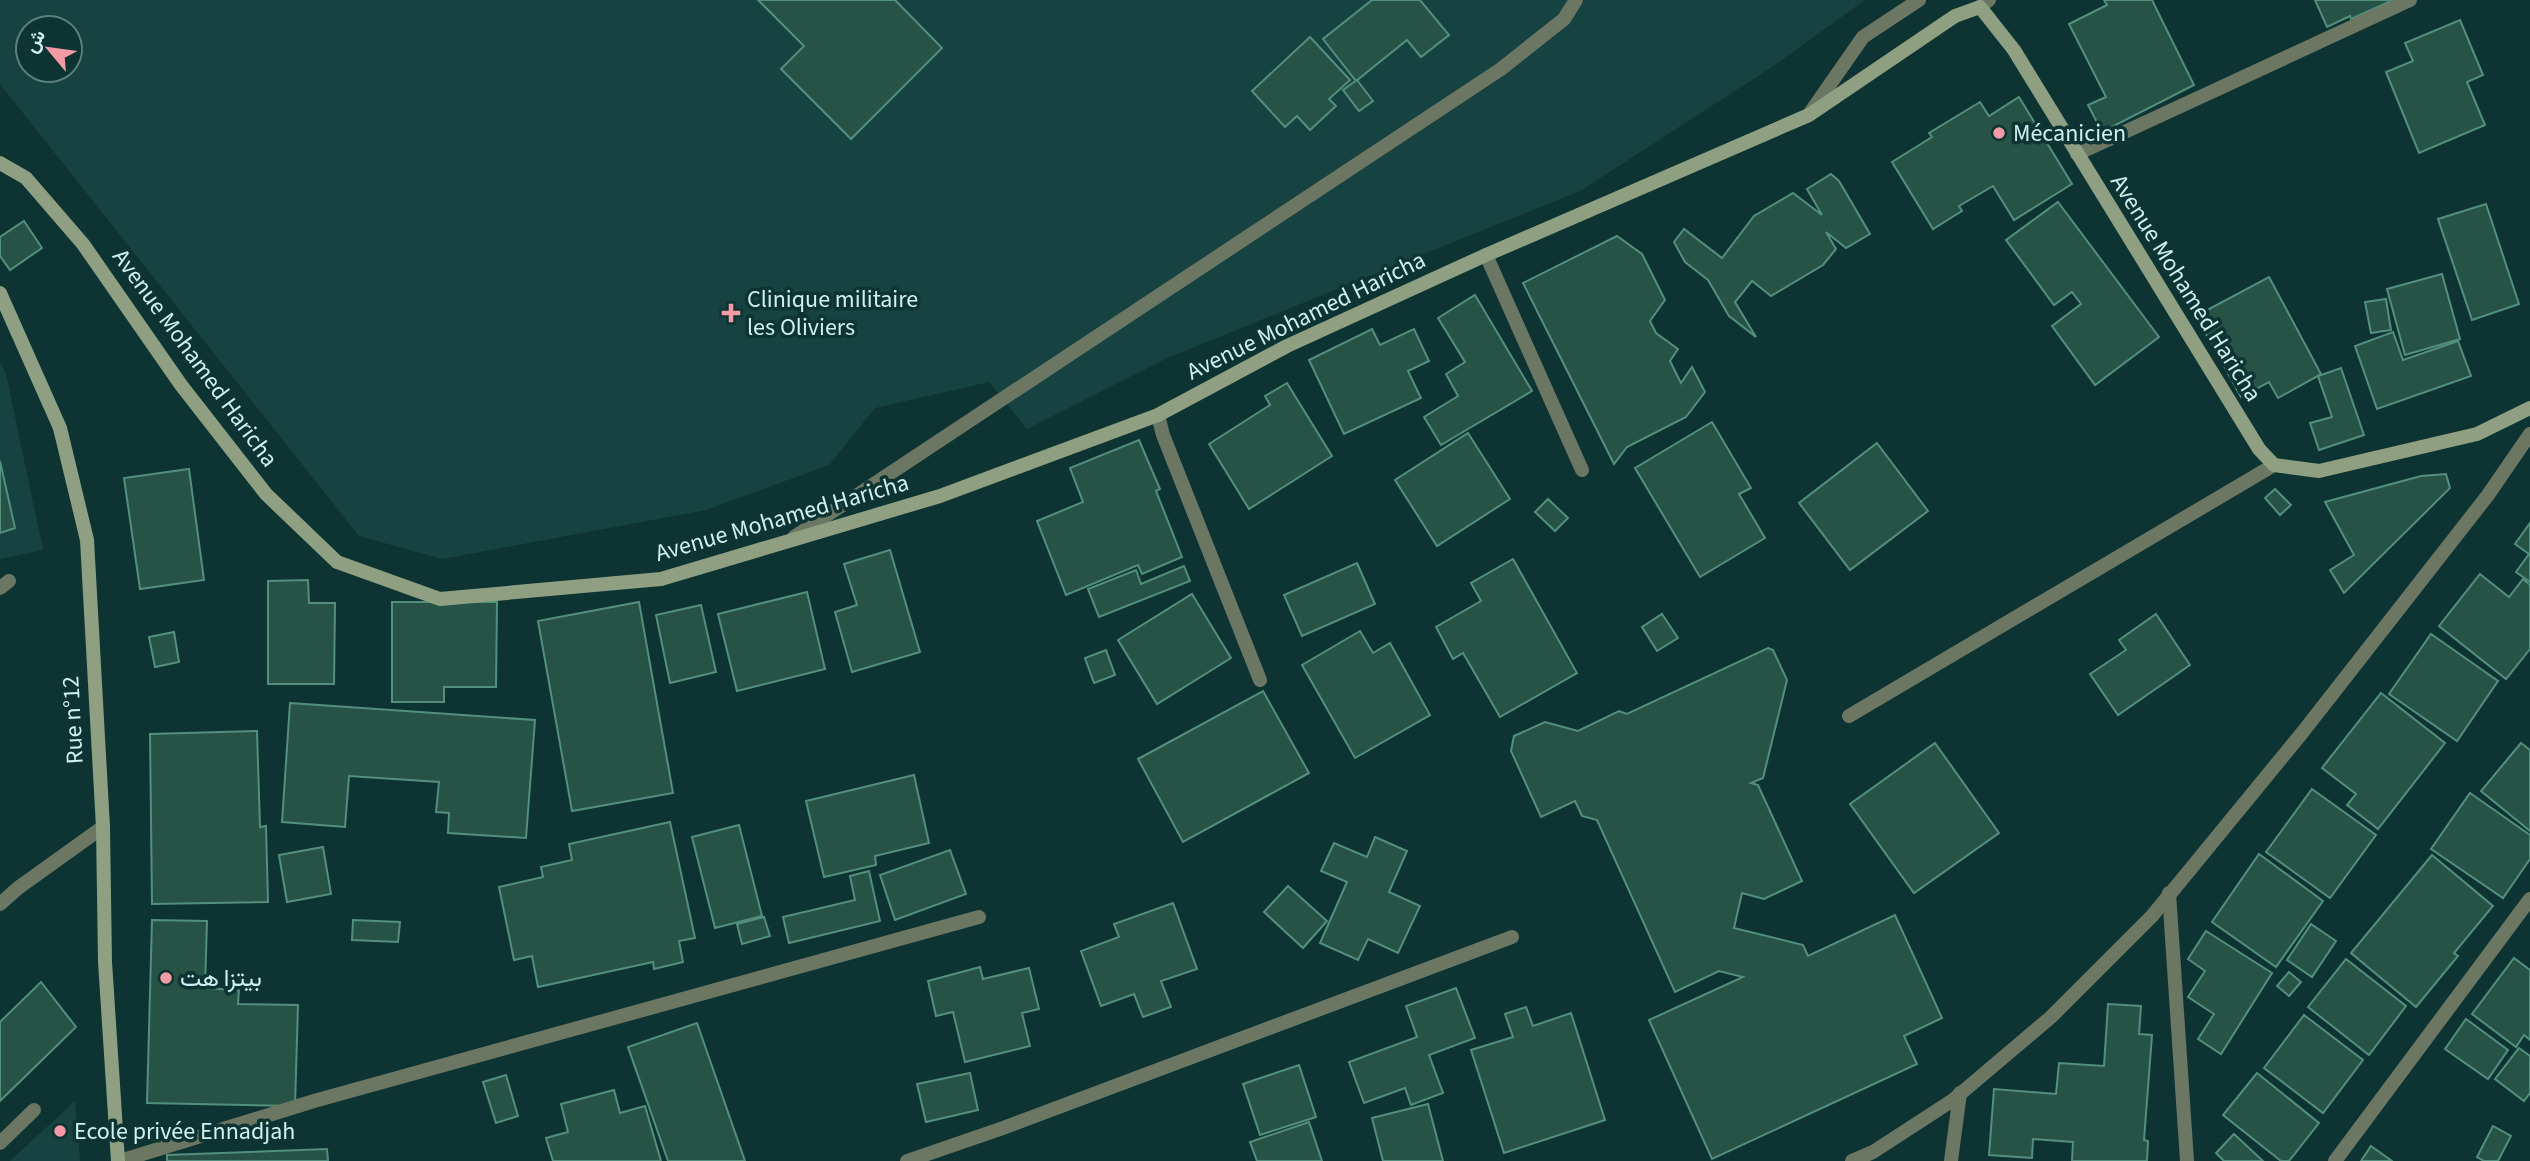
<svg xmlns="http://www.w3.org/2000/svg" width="2530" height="1161" viewBox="0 0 2530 1161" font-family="'Source Sans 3',Vazirmatn,sans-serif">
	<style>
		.built { fill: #164341; fill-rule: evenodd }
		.building { fill: #275346; stroke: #52907d; stroke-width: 2 }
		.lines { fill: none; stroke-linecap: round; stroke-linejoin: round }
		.lane { stroke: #6b7663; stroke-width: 14 }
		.street { stroke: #6b7663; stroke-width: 14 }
		.secondary { stroke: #8ea081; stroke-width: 14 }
		.poi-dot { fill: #f49aa5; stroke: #0d3432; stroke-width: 2.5 }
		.labels { text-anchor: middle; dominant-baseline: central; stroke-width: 7; stroke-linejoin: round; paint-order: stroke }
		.poi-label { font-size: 24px; fill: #cef0ee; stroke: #0d3432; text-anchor: start }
		.street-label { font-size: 24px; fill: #cef0ee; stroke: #0d3432 }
	</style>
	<rect width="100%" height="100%" fill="#0d3432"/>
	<g class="built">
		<path d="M0 0H1865L1772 67 1580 191 1167 358 1027 429 989 382 875 408 829 465 706 510 442 559 359 536 0 84ZM28 28H70V70H28Z"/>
		<polygon points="0,362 6,374 43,550 0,559"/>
		<polygon points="75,1101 80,1161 10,1161"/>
	</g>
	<g class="building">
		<polygon points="758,0 895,0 942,48 851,139 781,69 804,46"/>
		<polygon points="1372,0 1420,0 1449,35 1421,57 1407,40 1356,81 1323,39"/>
		<polygon points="2104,0 2152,0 2194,85 2102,132 2088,105 2106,97 2069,24 2107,5"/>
		<polygon points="2315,0 2393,0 2351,19 2350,16 2327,27"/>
		<polygon points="2460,20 2483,75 2467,82 2485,125 2419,153 2386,72 2413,61 2405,43"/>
		<polygon points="1310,37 1350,80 1329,99 1336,106 1310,130 1297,116 1285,127 1252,91"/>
		<polygon points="1357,80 1373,101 1359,111 1343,90"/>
		<polygon points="2019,97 2072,184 2014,220 1993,186 1959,206 1962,211 1933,229 1892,162 1932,137 1929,133 1980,102 1989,116"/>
		<polygon points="1831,174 1839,181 1870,234 1846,248 1826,232 1836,249 1823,265 1771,296 1752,281 1735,302 1756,337 1729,316 1708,280 1685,262 1674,242 1684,229 1722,258 1754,216 1793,193 1822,215 1807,189"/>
		<polygon points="2058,202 2159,337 2095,385 2052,326 2081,304 2072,292 2054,305 2006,240"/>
		<polygon points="2486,204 2519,304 2472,320 2438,219"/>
		<polygon points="24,221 42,248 10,270 0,256 0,237"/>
		<polygon points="1617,236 1642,254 1665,300 1650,321 1656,333 1678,349 1670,361 1681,383 1692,367 1705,392 1686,417 1627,447 1614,464 1523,283"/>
		<polygon points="2442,274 2460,339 2405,355 2387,289"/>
		<polygon points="2269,277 2321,374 2278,398 2269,382 2241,397 2196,316"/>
		<polygon points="1475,295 1532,391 1441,445 1424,417 1458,396 1446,374 1465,362 1438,318"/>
		<polygon points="2386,299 2391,330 2371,333 2365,302"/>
		<polygon points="1372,329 1380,345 1414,329 1429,361 1408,371 1421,398 1344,434 1309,360"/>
		<polygon points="2393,332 2403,360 2458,341 2471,376 2377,409 2355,346"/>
		<polygon points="2341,368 2364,435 2319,450 2310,423 2332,417 2318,376"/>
		<polygon points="1287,383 1332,456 1249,509 1209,444 1270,405 1265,396"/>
		<polygon points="1712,422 1751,488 1739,494 1765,538 1700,577 1635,468"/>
		<polygon points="1468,433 1510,499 1437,546 1395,480"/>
		<polygon points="1139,440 1160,489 1156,491 1182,557 1142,574 1138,565 1066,595 1037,521 1083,502 1070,468"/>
		<polygon points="1877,443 1928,511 1850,570 1799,503"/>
		<polygon points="0,461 15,528 0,533"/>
		<polygon points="189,469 204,580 140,589 124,478"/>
		<polygon points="2446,474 2450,488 2344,593 2330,570 2354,555 2325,502 2421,476"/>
		<polygon points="2275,489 2291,505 2280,515 2265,498"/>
		<polygon points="1548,499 1568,518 1555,531 1535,512"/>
		<polygon points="2530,523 2530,582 2516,572 2529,554 2515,544"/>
		<polygon points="890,550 920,652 852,672 835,612 857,605 844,564"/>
		<polygon points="1513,559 1577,673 1500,717 1463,653 1453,659 1436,627 1481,601 1471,583"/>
		<polygon points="1357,563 1375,604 1302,636 1284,595"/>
		<polygon points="1184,566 1190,581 1099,617 1088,589 1136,570 1141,584"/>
		<polygon points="2480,574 2509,597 2523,579 2530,585 2530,649 2506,679 2439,626"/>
		<polygon points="308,580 309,603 335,603 334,684 268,684 268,581"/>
		<polygon points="807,592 825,669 737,691 718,614"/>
		<polygon points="1192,594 1231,658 1157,704 1118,640"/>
		<polygon points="392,602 497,602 496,687 444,687 444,702 392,702"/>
		<polygon points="639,602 673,793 572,811 538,621"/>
		<polygon points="701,605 716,672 670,683 656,615"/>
		<polygon points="1662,614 1678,638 1657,651 1642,627"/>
		<polygon points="2156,614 2190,665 2118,715 2090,674 2126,650 2119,640"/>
		<polygon points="1360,631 1373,653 1390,643 1430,715 1355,758 1302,665"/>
		<polygon points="174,632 179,662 155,667 149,637"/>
		<polygon points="2431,634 2498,681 2457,741 2389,694"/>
		<polygon points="1768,648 1773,650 1787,680 1763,778 1751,783 1758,785 1802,881 1764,899 1742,893 1734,928 1803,945 1808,956 1895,915 1942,1018 1904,1036 1917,1064 1712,1159 1649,1020 1743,977 1719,971 1675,992 1597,820 1582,816 1575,801 1541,817 1511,751 1514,736 1545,722 1578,731 1619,711 1627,714"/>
		<polygon points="1106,650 1115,675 1094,683 1085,658"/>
		<polygon points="1263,691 1309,773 1183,842 1138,759"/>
		<polygon points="2381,693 2445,743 2378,829 2347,805 2356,794 2322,768"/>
		<polygon points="290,703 535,720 526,838 448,833 449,813 436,812 439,782 349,776 345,827 282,822"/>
		<polygon points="257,731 260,827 266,826 268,902 152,904 150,734"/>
		<polygon points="1935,743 1999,833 1914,893 1850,804"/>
		<polygon points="2521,743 2530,750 2530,831 2481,791"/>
		<polygon points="914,775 929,843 875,856 876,865 824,877 806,801"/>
		<polygon points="2312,789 2376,835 2330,898 2266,852"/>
		<polygon points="2470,793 2530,835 2530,859 2503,898 2431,849"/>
		<polygon points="670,822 695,938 679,941 683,962 654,969 653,962 538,987 532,956 514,960 499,887 543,877 541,867 572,860 569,844"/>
		<polygon points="739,825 762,916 715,928 692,837"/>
		<polygon points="1375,837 1407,851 1389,892 1420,906 1398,953 1368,939 1358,960 1320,943 1347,882 1321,871 1334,843 1367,857"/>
		<polygon points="323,847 331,894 287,902 279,855"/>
		<polygon points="950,850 966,894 895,920 880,875"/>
		<polygon points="2259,854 2323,901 2276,967 2212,922"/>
		<polygon points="2432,855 2493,906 2454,953 2458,956 2416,1007 2351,953"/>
		<polygon points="869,871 880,921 789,943 783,917 855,900 850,876"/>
		<polygon points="1288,886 1327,921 1303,948 1264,912"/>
		<polygon points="1173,903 1197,969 1161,981 1171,1007 1143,1017 1134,994 1101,1006 1081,951 1119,937 1114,924"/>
		<polygon points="764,917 770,936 742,944 737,924"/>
		<polygon points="152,920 207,921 205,988 239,990 238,1004 298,1005 295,1106 147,1103"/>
		<polygon points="353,920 400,922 398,942 352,940"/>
		<polygon points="2311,924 2336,941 2312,977 2287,960"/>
		<polygon points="2206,931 2272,973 2221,1054 2198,1039 2214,1014 2188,997 2205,971 2188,959"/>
		<polygon points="2514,958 2530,970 2530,1040 2524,1035 2516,1047 2472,1014"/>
		<polygon points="2346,959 2406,1006 2369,1055 2308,1007"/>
		<polygon points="980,967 983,979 1029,968 1039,1009 1022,1013 1030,1046 965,1062 953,1012 936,1016 928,981"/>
		<polygon points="2289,972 2301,982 2289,996 2277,986"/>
		<polygon points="41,982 76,1027 0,1101 0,1022"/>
		<polygon points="1456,988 1475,1038 1429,1055 1443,1093 1411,1105 1405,1088 1364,1103 1349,1062 1417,1037 1406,1006"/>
		<polygon points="2108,1004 2141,1006 2139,1034 2152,1035 2144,1140 2148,1141 2147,1161 2072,1161 2073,1142 2033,1139 2032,1158 1989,1155 1994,1089 2056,1094 2059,1063 2104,1066"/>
		<polygon points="1526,1007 1533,1026 1571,1013 1605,1120 1504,1153 1471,1050 1513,1037 1505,1014"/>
		<polygon points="2304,1015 2363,1060 2323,1113 2264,1068"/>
		<polygon points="2466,1019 2508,1050 2488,1079 2445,1049"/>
		<polygon points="697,1023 745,1161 668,1161 628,1047"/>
		<polygon points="2519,1048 2530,1056 2530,1093 2524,1101 2495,1079"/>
		<polygon points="1299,1065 1316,1117 1260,1135 1243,1084"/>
		<polygon points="970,1073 978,1110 926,1122 917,1084"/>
		<polygon points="2257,1073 2319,1123 2289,1161 2281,1161 2223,1115"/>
		<polygon points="506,1075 518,1116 496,1123 483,1082"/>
		<polygon points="614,1090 620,1113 645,1106 661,1161 553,1161 546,1138 568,1132 561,1104"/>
		<polygon points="1428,1104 1443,1161 1383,1161 1372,1118"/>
		<polygon points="1309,1122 1322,1161 1257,1161 1250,1142"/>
		<polygon points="2493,1126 2511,1136 2498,1161 2484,1161 2477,1157"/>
		<polygon points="2234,1134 2263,1161 2224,1161 2216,1153"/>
		<polygon points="2371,1146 2392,1161 2361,1161"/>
		<polygon points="327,1149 328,1161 167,1161 167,1155"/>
	</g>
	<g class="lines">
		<g class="lane">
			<polyline points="1158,415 1163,435 1260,680"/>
			<polyline points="794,537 1501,69 1564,19 1576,0"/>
			<polyline points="0,588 9,581"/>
			<polyline points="0,1143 34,1110"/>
		</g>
		<g class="street">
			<polyline points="1980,7 1989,0"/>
			<polyline points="1810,113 1863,37 1919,0"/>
			<polyline points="2077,154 2410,0"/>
			<polyline points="1486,255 1582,470"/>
			<polyline points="1849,716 2274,465"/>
			<polyline points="2169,893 2187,1161"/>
			<polyline points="0,904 18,888 103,827"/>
			<polyline points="120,1161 314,1101 979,917"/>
			<polyline points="907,1161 1003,1128 1512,937"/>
			<polyline points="1852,1161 1873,1152 1953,1100 2051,1017 2152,916 2302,733 2488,495 2530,434"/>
			<polyline points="1951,1161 1960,1093"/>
			<polyline points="2335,1161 2530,899"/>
		</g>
		<g class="secondary">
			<polyline points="0,163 26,178 83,244 181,385 266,494 337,562 440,599 661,579 940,496 1158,415 1287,346 1486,255 1809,115 1955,16 1980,7 2014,50 2259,449 2274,465 2319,471 2477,434 2530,408"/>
			<polyline points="0,293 60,428 87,540 103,827 105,962 118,1161"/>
		</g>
	</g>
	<g class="poi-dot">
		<circle cx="1999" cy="133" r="7"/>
		<path d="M727.5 302.5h7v7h7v7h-7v7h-7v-7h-7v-7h7z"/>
		<circle cx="166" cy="978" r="7"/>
		<circle cx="60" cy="1131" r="7"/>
	</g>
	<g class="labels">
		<g class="poi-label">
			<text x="2013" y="133">Mécanicien</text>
			<text x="747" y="299">Clinique militaire<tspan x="747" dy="28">les Oliviers</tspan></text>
			<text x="180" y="978">بيتزا هت</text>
			<text x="74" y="1131">Ecole privée Ennadjah</text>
		</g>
		<g class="street-label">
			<text transform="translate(2186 288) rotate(58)">Avenue Mohamed Haricha</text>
			<text transform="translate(1306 316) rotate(-26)">Avenue Mohamed Haricha</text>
			<text transform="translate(195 358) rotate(54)">Avenue Mohamed Haricha</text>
			<text transform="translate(782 518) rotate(-16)">Avenue Mohamed Haricha</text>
			<text transform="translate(73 720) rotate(-93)">Rue n°12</text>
		</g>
	</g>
	<g transform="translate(49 49) rotate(299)"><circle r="33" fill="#0d3432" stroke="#5a7f7d" stroke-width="2"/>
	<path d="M0-5L12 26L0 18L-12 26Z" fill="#f49aa5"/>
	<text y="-10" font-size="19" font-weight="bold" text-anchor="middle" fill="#cef0ee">ش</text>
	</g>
</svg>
